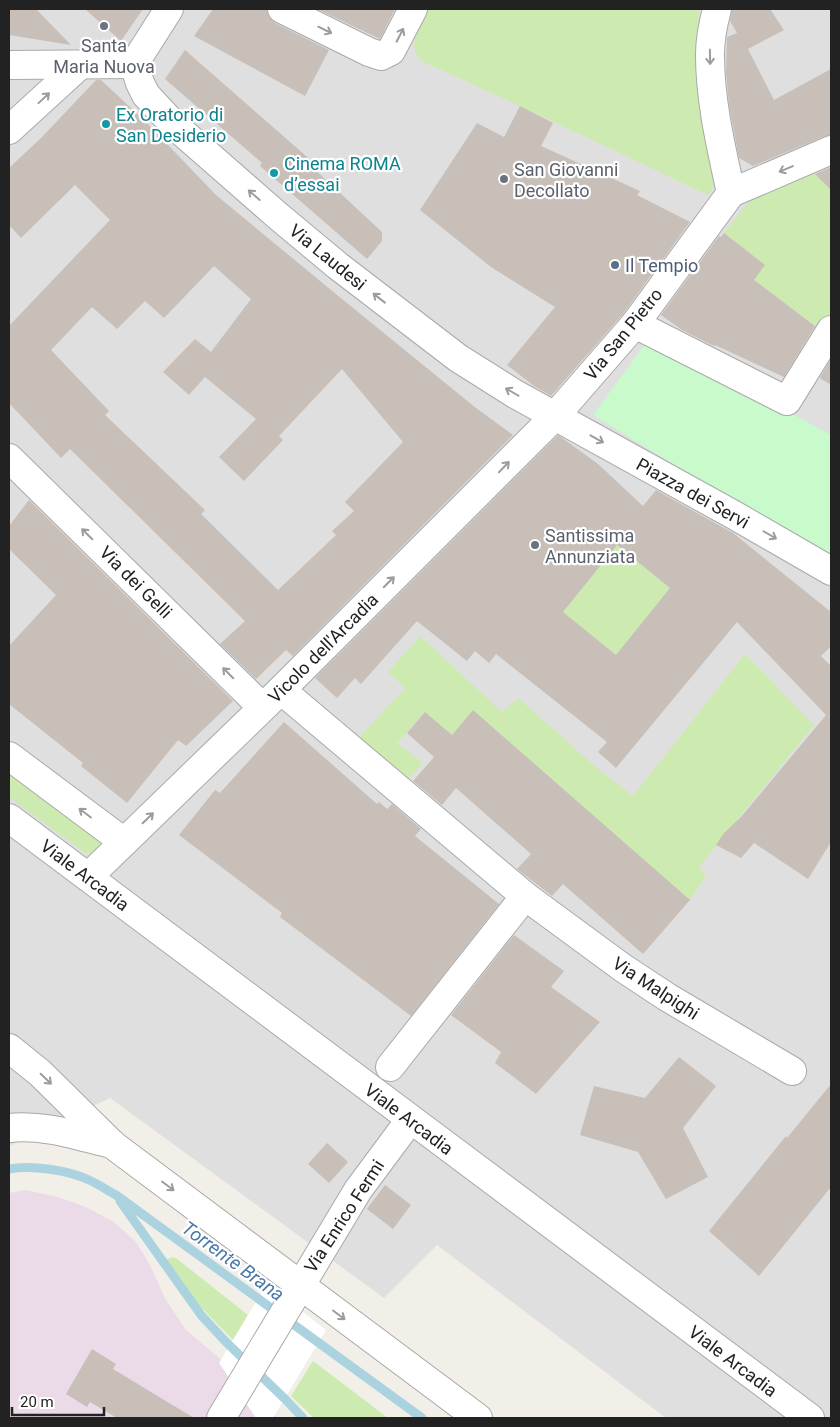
<svg xmlns="http://www.w3.org/2000/svg" width="840" height="1427" viewBox="0 0 840 1427" font-family="Roboto,sans-serif">
	<style>
		.residential { fill: #e0dfdf }
		.industrial { fill: #ebdbe8 }
		.grass { fill: #cdebb0 }
		.park { fill: #c8facc }
		.pier { fill: #fff }
		.lines { fill: none; stroke-linecap: round; stroke-linejoin: round }
		.stream { stroke: #aad3df; stroke-width: 9 }
		.building { fill: #c7bfb8; fill-rule: evenodd }
		.minor-casing { stroke: #a9a9a9; stroke-width: 30 }
		.minor { stroke: #fff; stroke-width: 28 }
		.oneway { stroke: #9c9c9c }
		.worship-dot { fill: #6b7280; stroke: #fff; stroke-width: 2 }
		.culture-dot { fill: #0f9aa8; stroke: #fff; stroke-width: 2 }
		.service-dot { fill: #5c6f8a; stroke: #fff; stroke-width: 2 }
		.labels { text-anchor: middle; dominant-baseline: central; stroke-width: 4.5; stroke-linejoin: round; paint-order: stroke }
		.worship-label { font-size: 18px; fill: #5b616d; stroke: #fff; text-anchor: start }
		.culture-label { font-size: 18px; fill: #0d838f; stroke: #fff; text-anchor: start }
		.street-label { font-size: 18px; fill: #222; stroke: #fff }
		.service-label { font-size: 18px; fill: #4e5e75; stroke: #fff; text-anchor: start }
		.water-label { font-size: 19px; font-style: italic; fill: #4a7aab; stroke: #fff }
	</style>
	<rect width="100%" height="100%" fill="#f2efe9"/>
	<polygon class="residential" points="9,9 831,9 831,1418 666,1418 437,1245 384,1298 110,1098 9,1146"/>
	<polygon class="industrial" points="26,1190 58,1197 86,1207 114,1222 136,1242 150,1265 166,1300 186,1330 216,1355 277,1418 9,1418 9,1193"/>
	<g class="grass">
		<path d="M425 9H699L698 34 716 184 708 195C612 150 518 104 421 61 407 43 418 28 425 9Z"/>
		<polygon points="809,169 831,190 831,212 829,216 831,217 831,314 821,330 754,280 765,265 724,233 750,200"/>
		<polygon points="617,545 670,588 616,655 563,612"/>
		<polygon points="420,636 502,712 518,698 597,768 633,796 745,654 814,725 699,867 706,875 690,900 473,710 452,735 425,712 397,743 423,763 403,785 354,743 405,688 388,672"/>
		<polygon points="9,771 110,845 93,854 84,852 9,797"/>
		<polygon points="172,1257 176,1258 248,1315 233,1340 196,1302 167,1264 166,1260"/>
		<polygon points="313,1361 388,1418 314,1418 291,1396"/>
	</g>
	<polygon class="park" points="646,343 779,407 831,435 831,560 593,415"/>
	<polygon class="pier" points="267,1284 326,1330 273,1418 256,1418 219,1363"/>
	<g class="lines">
		<g class="stream">
			<path d="M9 1169C32 1165 68 1170 89 1180 98 1184 107 1190 116 1195L422 1418"/>
			<polyline points="120,1201 201,1315 226,1342 285,1399 303,1418"/>
		</g>
	</g>
	<g class="building">
		<polygon points="9,9 36,9 71,45 9,35"/>
		<polygon points="85,9 143,9 121,41"/>
		<polygon points="213,9 267,9 269,17 275,23 329,50 305,96 194,36"/>
		<polygon points="317,9 395,9 380,39"/>
		<polygon points="732,9 770,9 784,30 748,49 774,100 831,69 831,135 825,136 753,166 739,158 729,105 726,71 727,37 737,33 730,21"/>
		<polygon points="185,50 314,163 311,166 382,232 382,241 367,259 260,166 262,163 165,79"/>
		<path d="M96 80H101L146 122 216 195 331 290 476 408 513 435 293 656 286 650 256 679 220 644 245 621 70 449 61 458 9 403V326L110 220 75 185 21 238 9 225V168L42 137ZM214 266 251 299 211 352 195 339 163 372 189 395 205 377 256 419 219 457 244 481 283 440 279 436 342 369 403 442 345 502 354 511 332 531 336 535 278 590 201 514 205 510 105 415 109 411 51 350 92 307 117 329 145 301 164 318Z"/>
		<polygon points="520,106 553,123 541,146 640,191 637,195 690,222 623,314 551,396 534,386 507,365 555,307 491,267 420,210 477,123 504,137"/>
		<polygon points="831,167 831,190 815,174"/>
		<polygon points="724,233 765,265 754,280 815,326 784,377 715,345 714,346 682,330 661,315 719,236 721,237"/>
		<polygon points="831,359 831,385 820,378"/>
		<path d="M558 435 598 464 643 506 656 490 733 533 831 612V646L821 656 831 666V842L808 879 754 843 741 858 716 845 724 833 741 817 826 715 737 622 616 768 598 752 607 742 496 654 489 663 475 651 467 661 417 621 361 684 355 678 337 698 315 678ZM617 545 670 588 616 655 563 612Z"/>
		<polygon points="29,500 233,701 186,746 178,740 127,803 81,766 83,763 9,704 9,646 56,595 9,549 9,526"/>
		<polygon points="473,710 690,900 643,954 563,884 552,896 517,869 531,854 456,788 442,805 413,781 434,757 407,733 425,712 452,735"/>
		<polygon points="284,722 377,804 379,802 387,809 392,804 421,829 415,836 499,904 411,1016 280,917 282,913 179,835 215,790 220,793"/>
		<polygon points="514,935 564,971 551,987 600,1022 536,1094 495,1063 501,1052 451,1015"/>
		<polygon points="679,1057 716,1086 683,1128 708,1177 666,1199 638,1152 580,1135 594,1086 645,1098"/>
		<polygon points="831,1084 831,1187 759,1276 709,1231 786,1136 787,1138"/>
		<polygon points="327,1143 348,1162 329,1183 308,1164"/>
		<polygon points="385,1185 411,1205 393,1229 367,1209"/>
		<polygon points="92,1349 116,1364 113,1369 194,1418 117,1418 90,1402 87,1407 66,1394"/>
	</g>
	<g class="lines">
		<defs>
			<g id="minor">
				<polyline points="282,9 369,52 381,56 391,51 413,9"/>
				<path d="M717 9C713 24 710 39 710 55 710 101 721 147 731 193"/>
				<polyline points="134,64 140,83 146,95 174,125 278,216 338,266 458,358 515,394 734,515 831,571"/>
				<polyline points="134,64 169,9"/>
				<polyline points="9,65 134,64"/>
				<polyline points="9,130 80,65"/>
				<polyline points="635,324 787,401 831,330"/>
				<polyline points="9,458 262,707"/>
				<polyline points="281,690 525,896 390,1067"/>
				<polyline points="9,756 124,842"/>
				<polyline points="9,818 810,1418"/>
				<polyline points="88,877 281,690 555,416 635,324 731,193 831,150"/>
				<polyline points="525,896 623,968 667,997 792,1071"/>
				<polyline points="9,1048 40,1073 113,1145 478,1418"/>
				<path d="M9 1128C44 1124 78 1136 112 1144"/>
				<polyline points="221,1418 358,1190 410,1120"/>
			</g>
		</defs>
		<use href="#minor" class="minor-casing"/>
		<use href="#minor" class="minor"/>
	</g>
	<defs><path id="oneway-shaft" d="M-6 0H5M1.5-3L5.5 0L1.5 3" fill="none" stroke-width="1.6" stroke-linecap="round" stroke-linejoin="round" transform="scale(1.25)"/></defs>
	<g class="oneway">
		<use href="#oneway-shaft" transform="translate(325 30) rotate(26)"/>
		<use href="#oneway-shaft" transform="translate(400 35) rotate(-63)"/>
		<use href="#oneway-shaft" transform="translate(710 57) rotate(89)"/>
		<use href="#oneway-shaft" transform="translate(44 98) rotate(-43)"/>
		<use href="#oneway-shaft" transform="translate(786 169) rotate(157)"/>
		<use href="#oneway-shaft" transform="translate(254 195) rotate(-139)"/>
		<use href="#oneway-shaft" transform="translate(379 298) rotate(-142)"/>
		<use href="#oneway-shaft" transform="translate(512 392) rotate(-150)"/>
		<use href="#oneway-shaft" transform="translate(597 439) rotate(29)"/>
		<use href="#oneway-shaft" transform="translate(504 467) rotate(-46)"/>
		<use href="#oneway-shaft" transform="translate(87 534) rotate(-135)"/>
		<use href="#oneway-shaft" transform="translate(770 535) rotate(30)"/>
		<use href="#oneway-shaft" transform="translate(389 582) rotate(-45)"/>
		<use href="#oneway-shaft" transform="translate(228 673) rotate(-135)"/>
		<use href="#oneway-shaft" transform="translate(85 813) rotate(-143)"/>
		<use href="#oneway-shaft" transform="translate(148 818) rotate(-44)"/>
		<use href="#oneway-shaft" transform="translate(46 1079) rotate(44)"/>
		<use href="#oneway-shaft" transform="translate(168 1186) rotate(37)"/>
		<use href="#oneway-shaft" transform="translate(339 1315) rotate(37)"/>
	</g>
	<g class="worship-dot">
		<circle cx="104" cy="26" r="5"/>
		<circle cx="504" cy="179" r="5"/>
		<circle cx="535" cy="545" r="5"/>
	</g>
	<g class="culture-dot">
		<circle cx="106" cy="124" r="5"/>
		<circle cx="274" cy="173" r="5"/>
	</g>
	<circle class="service-dot" cx="615" cy="265" r="5"/>
	<g class="labels">
		<g class="worship-label">
			<text x="104" y="45" text-anchor="middle">Santa<tspan x="104" dy="21">Maria Nuova</tspan></text>
			<text x="514" y="169">San Giovanni<tspan x="514" dy="21">Decollato</tspan></text>
			<text x="545" y="535">Santissima<tspan x="545" dy="21">Annunziata</tspan></text>
		</g>
		<g class="culture-label">
			<text x="116" y="114">Ex Oratorio di<tspan x="116" dy="21">San Desiderio</tspan></text>
			<text x="284" y="163">Cinema ROMA<tspan x="284" dy="21">d’essai</tspan></text>
		</g>
		<g class="street-label">
			<text transform="translate(328 257) rotate(39)">Via Laudesi</text>
			<text transform="translate(623 334) rotate(-51)">Via San Pietro</text>
			<text transform="translate(693 493) rotate(29)">Piazza dei Servi</text>
			<text transform="translate(136 582) rotate(45)">Via dei Gelli</text>
			<text transform="translate(323 648) rotate(-45)">Vicolo dell'Arcadia</text>
			<text transform="translate(85 875) rotate(37)">Viale Arcadia</text>
			<text transform="translate(656 988) rotate(33)">Via Malpighi</text>
			<text transform="translate(409 1119) rotate(37)">Viale Arcadia</text>
			<text transform="translate(344 1216) rotate(-57)">Via Enrico Fermi</text>
			<text transform="translate(733 1361) rotate(37)">Viale Arcadia</text>
		</g>
		<g class="service-label">
			<text x="625" y="265">Il Tempio</text>
		</g>
		<g class="water-label">
			<text transform="translate(233 1261) rotate(36)">Torrente Brana</text>
		</g>
	</g>
	<rect width="840" height="1427" fill="none" stroke="#222222" stroke-width="20"/>
	<path d="M12 1407v8h92v-8" fill="none" stroke="#222222" stroke-width="2.5"/>
	<text x="20" y="1407" font-size="15" fill="#222222" stroke="#ffffff" stroke-width="4" paint-order="stroke">20 m</text>
</svg>
